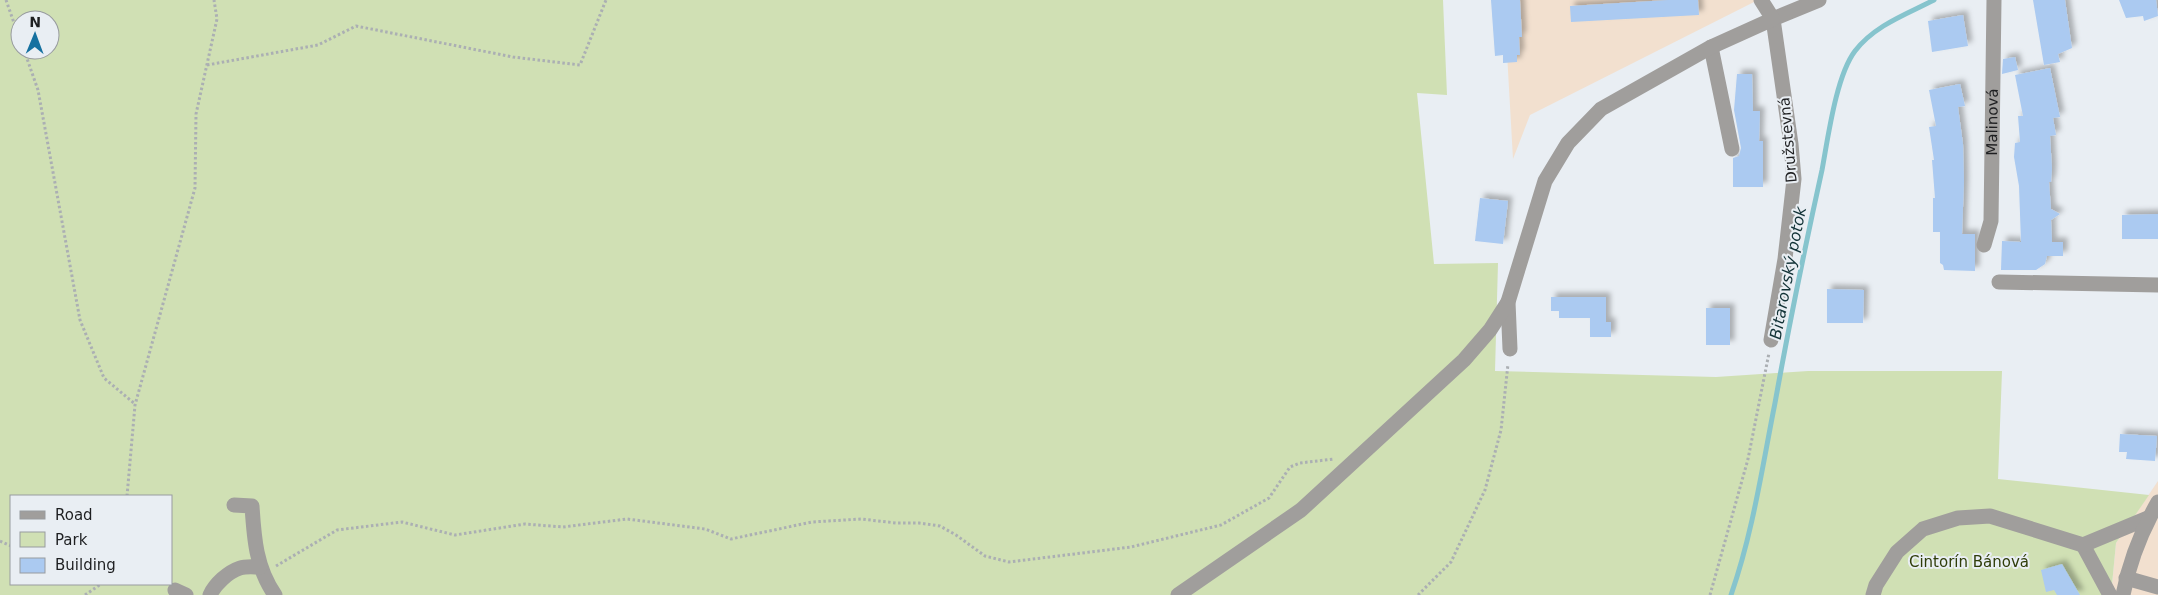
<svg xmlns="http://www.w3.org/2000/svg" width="2158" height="595" viewBox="0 0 2158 595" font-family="'DejaVu Sans',sans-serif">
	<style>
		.industrial { fill: #f2e0cf }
		.green { fill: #d0e0b4; fill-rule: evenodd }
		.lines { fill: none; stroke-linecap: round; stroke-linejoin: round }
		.stream { stroke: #86c4cd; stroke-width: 5 }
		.building { fill: #abcaf1; filter: url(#shadow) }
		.path { stroke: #abafb3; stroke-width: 3; stroke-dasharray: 2.5 2.5; stroke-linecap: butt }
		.minor { stroke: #a09e9c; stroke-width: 15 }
		.labels { text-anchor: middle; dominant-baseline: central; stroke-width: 4; stroke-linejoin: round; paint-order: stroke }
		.street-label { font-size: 15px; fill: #1e1f21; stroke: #e9eef3 }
		.park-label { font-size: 15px; fill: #2f3d09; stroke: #e9eef3 }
		.water-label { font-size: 16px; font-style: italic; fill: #123236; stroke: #e9eef3 }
	</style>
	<defs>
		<filter id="shadow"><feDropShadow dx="4.5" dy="-4.5" stdDeviation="2.5" flood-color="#0004"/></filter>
	</defs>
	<rect width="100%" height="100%" fill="#e9eef3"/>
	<g class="industrial">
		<polygon points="1504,0 1758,0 1530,115 1513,159"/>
		<polygon points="2158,481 2158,595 2111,595 2116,543"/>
	</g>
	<path class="green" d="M0 0H1443L1447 95 1417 93 1434 264 1498 263 1495 371 1716 377 1808 371H2002L1998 479 2149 495 2116 543 2111 595H0ZM20 20H50V50H20ZM11 496H171V584H11Z"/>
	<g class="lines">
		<path class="stream" d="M1731 595C1753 532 1762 468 1775 403 1789 325 1805 247 1822 170 1828 138 1836 76 1855 51 1875 25 1907 14 1934 0"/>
	</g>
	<g class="building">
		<polygon points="1491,0 1520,0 1522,37 1519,37 1520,55 1517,55 1517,62 1503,63 1503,55 1495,56"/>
		<polygon points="1668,0 1698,0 1699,15 1571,22 1570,6"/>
		<polygon points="2033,0 2065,0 2072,48 2058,54 2060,62 2044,65"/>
		<polygon points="2119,0 2156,0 2158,16 2144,21 2143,16 2126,18"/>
		<polygon points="1963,15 1968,46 1932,52 1928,21"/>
		<polygon points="2015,57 2018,70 2002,74 2003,59"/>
		<polygon points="2050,68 2060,117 2053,118 2056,135 2050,136 2052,169 2051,182 2049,182 2051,209 2060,214 2051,220 2052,242 2063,242 2063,256 2047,256 2045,264 2036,270 2001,270 2002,241 2021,242 2019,186 2014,157 2015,143 2020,142 2018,116 2023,116 2015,75"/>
		<polygon points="1737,74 1752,74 1753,111 1760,111 1759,141 1763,141 1763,187 1733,187 1733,158 1739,156 1741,148 1734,110"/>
		<polygon points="1960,84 1965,106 1958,107 1963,144 1964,181 1962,234 1975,234 1975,271 1944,270 1943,265 1940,263 1940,232 1933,232 1933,198 1935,198 1932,160 1934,160 1929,127 1936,126 1929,90"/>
		<polygon points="1480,198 1508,201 1503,244 1475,241"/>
		<polygon points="2158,214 2158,239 2122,239 2122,215"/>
		<polygon points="1827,289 1864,290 1863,323 1827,323"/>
		<polygon points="1551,297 1606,297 1606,322 1611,322 1611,337 1590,337 1590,318 1559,318 1559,311 1551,311"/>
		<rect x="1706" y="308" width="24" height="37"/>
		<polygon points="2120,434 2157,436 2155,461 2126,459 2127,452 2119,452"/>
		<polygon points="2062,564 2080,595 2057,595 2054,590 2046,592 2041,570"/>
	</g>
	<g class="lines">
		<g class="path">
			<polyline points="6,0 20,40"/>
			<polyline points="24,50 38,90 80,320 104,378 135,404"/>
			<polyline points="207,65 318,45 356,26 513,57 580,65 606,0"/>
			<polyline points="127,496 135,405 195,188 196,114 217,19 214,0"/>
			<polyline points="0,541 11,546"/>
			<polyline points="276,566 337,530 402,522 455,535 525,524 563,527 627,519 705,529 731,539 812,522 861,519 896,523 919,523 940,526 956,535 985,556 1009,562 1131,547 1221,525 1269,498 1290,467 1300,463 1334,459"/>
			<polyline points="85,595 101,584"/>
			<polyline points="1418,595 1451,562 1485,490 1501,430 1508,364"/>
			<polyline points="1710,595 1748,459 1769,353"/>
		</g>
		<g class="minor">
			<polyline points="1711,47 1732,149"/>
			<path id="s1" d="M1984 245 1991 221 1994 0"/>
			<polyline points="1999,282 2158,285"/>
			<polyline points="1771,340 1785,259 1794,179 1791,144 1773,19 1819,0"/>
			<polyline points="1510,349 1508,302 1545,181 1568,143 1601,109 1711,47 1773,19 1761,0"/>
			<path d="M234 505 252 506C254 538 256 568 275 595"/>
			<polyline points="2083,545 2110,595"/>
			<polyline points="2126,578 2158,587"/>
			<polyline points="175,590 186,595"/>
			<path d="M210 595C215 584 228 572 240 568 246 566 254 567 260 567"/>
			<polyline points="1178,595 1301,510 1464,360 1490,330 1508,302"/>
			<polyline points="1873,595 1876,585 1897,552 1923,529 1958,518 1990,516 2083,545 2148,518"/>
			<path d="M2123 595C2129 563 2142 530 2158 502"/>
		</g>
	</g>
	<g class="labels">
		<g class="street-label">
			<text stroke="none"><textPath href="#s1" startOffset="124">Malinová</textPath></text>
			<text transform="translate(1788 140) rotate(-95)">Družstevná</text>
		</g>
		<g class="park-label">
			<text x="1969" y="562">Cintorín Bánová</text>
		</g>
		<g class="water-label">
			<text transform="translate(1788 273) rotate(-79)">Bitarovský potok</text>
		</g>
	</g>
	<rect x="10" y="495" width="162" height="90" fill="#e9eef3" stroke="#989b9f"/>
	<rect x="20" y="511" width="25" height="8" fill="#a09e9c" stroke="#989b9f"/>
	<text x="55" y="520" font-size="15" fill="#1e1f21">Road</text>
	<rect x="20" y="532" width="25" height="15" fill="#d0e0b4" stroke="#989b9f"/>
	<text x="55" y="545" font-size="15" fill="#1e1f21">Park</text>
	<rect x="20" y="558" width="25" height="15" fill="#abcaf1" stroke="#989b9f"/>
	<text x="55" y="570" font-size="15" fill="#1e1f21">Building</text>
	<g transform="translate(35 35) rotate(1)"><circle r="24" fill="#e9eef3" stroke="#989b9f"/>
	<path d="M0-4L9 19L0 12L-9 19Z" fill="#1671a0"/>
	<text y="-8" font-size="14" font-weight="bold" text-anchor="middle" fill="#1e1f21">N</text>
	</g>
</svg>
